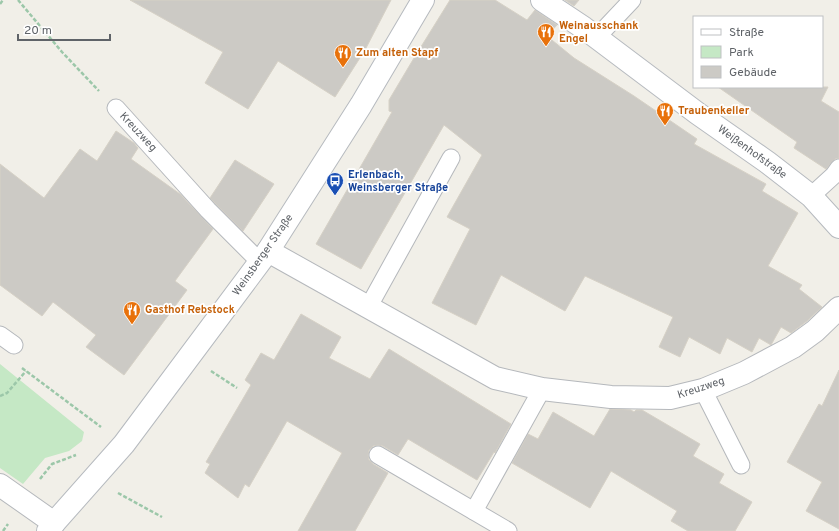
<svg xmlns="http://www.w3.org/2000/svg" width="839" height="531" viewBox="0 0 839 531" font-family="Overpass,sans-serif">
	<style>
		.green { fill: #c5e8c5 }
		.building { fill: #cccac5; stroke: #d6d1c6 }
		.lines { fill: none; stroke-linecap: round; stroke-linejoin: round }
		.lane-casing { stroke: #b5b8bc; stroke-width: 19 }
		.street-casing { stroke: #b5b8bc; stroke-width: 24 }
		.secondary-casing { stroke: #b6babf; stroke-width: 24 }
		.path { stroke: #9cc7a9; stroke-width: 2.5; stroke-dasharray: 4 2; stroke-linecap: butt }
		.lane { stroke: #fff; stroke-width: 17 }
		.street { stroke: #fff; stroke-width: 22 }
		.secondary { stroke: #fff; stroke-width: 22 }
		.labels { text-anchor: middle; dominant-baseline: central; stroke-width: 3.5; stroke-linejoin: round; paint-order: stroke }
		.food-label { font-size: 11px; font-weight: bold; fill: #c56008; stroke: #fff; text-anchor: start }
		.street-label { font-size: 11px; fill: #5f6368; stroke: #fff }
		.transit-label { font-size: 11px; font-weight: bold; fill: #164399; stroke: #fff; text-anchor: start }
	</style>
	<rect width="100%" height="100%" fill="#f1efe8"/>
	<polygon class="green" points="0,364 84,432 82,441 69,451 45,458 23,484 0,468"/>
	<g class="building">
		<polygon points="130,0 391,0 365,50 335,97 278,61 248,109 205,83 223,52"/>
		<polygon points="450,0 495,0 527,20 535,10 557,25 547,36 574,58 634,96 697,139 694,144 766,184 762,191 798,213 768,266 802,285 799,289 822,307 807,321 791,333 781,327 771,345 759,338 752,352 727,338 720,354 689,337 680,357 659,347 673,317 585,276 565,311 501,275 476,325 432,303 470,229 447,217 482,155 444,125 361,269 316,244 392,112 389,111 389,100 414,58"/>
		<polygon points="565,0 579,0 574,6"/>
		<polygon points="718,87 828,87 821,101 839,112 839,158 835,159 826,169 794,148 797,142"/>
		<polygon points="116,131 134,143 138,148 131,159 180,194 213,229 175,281 187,290 124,375 86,347 96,335 53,302 42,316 0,285 0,164 44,198 80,149 97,161"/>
		<polygon points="235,160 274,184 243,231 210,198"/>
		<polygon points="301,314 341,337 329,358 370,379 389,349 511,424 495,453 494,452 477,480 408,439 398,455 383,446 378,445 373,446 369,450 368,455 369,460 373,464 388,473 355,531 298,531 342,453 287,421 249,487 245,484 238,498 205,473 210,464 206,462 251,385 245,380 261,353 274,360"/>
		<polygon points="839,370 839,529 806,511 822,482 787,462 819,404 822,406"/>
		<polygon points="610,409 631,410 634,412 636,410 642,410 700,444 693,456 724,474 719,483 752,502 735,531 688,531 671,521 677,511 611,471 590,508 512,463 528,434 538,439 553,412 594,436"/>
	</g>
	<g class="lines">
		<defs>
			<g id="lane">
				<polyline points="597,37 632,0"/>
				<polyline points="116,108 208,210 260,262"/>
				<polyline points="811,196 834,175 839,168"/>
				<polyline points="369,306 451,158"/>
				<polyline points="0,335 14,345"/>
				<polyline points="703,390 741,465"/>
				<polyline points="378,455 508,531"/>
				<polyline points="474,511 542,389"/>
			</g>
			<g id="street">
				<polyline points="268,251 495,378 542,389 611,397 670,398 703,390 744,373 793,347 815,331 839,308"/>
				<polyline points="0,485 54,523"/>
			</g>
			<g id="secondary">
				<polyline points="542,0 584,28 697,113 767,162 811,196 839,227"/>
				<polyline points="48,531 54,523 124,444 268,251 361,105 423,0"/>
			</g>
		</defs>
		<use href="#lane" class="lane-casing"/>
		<use href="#street" class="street-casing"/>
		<use href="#secondary" class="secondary-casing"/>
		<g class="path">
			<polyline points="18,0 62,52 99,91"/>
			<polyline points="0,4 3,0"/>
			<polyline points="22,368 101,427"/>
			<polyline points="211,371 237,388"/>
			<polyline points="0,396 7,393 26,371"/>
			<polyline points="40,479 52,464 76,455"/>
			<polyline points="118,493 162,517"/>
			<polyline points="3,531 8,524"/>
		</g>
		<use href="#lane" class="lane"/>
		<use href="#street" class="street"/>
		<use href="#secondary" class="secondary"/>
	</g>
	<defs>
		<symbol id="restaurant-pin" viewBox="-11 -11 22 30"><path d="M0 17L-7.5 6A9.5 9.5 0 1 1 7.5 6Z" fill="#e8710a" stroke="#fff"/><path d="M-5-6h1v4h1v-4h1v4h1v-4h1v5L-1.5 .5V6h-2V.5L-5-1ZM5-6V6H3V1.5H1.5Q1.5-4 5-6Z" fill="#fff"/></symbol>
		<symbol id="bus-pin" viewBox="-11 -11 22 30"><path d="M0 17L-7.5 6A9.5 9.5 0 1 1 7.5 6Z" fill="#1a4fb4" stroke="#fff"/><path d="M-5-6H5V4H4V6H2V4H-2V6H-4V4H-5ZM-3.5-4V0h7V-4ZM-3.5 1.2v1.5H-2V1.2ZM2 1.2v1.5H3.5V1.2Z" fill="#fff"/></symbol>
	</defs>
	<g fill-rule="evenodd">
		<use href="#restaurant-pin" x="536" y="22" width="20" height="27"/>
		<use href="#restaurant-pin" x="333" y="43" width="20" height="27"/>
		<use href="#restaurant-pin" x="655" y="101" width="20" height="27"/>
		<use href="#bus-pin" x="325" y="171" width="20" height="27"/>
		<use href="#restaurant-pin" x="122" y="300" width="20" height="27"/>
	</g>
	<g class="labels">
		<g class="food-label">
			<text x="559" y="26">Weinausschank<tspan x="559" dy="13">Engel</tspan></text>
			<text x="356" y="53">Zum alten Stapf</text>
			<text x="678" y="111">Traubenkeller</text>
			<text x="145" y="310">Gasthof Rebstock</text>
		</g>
		<g class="street-label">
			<text transform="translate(138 132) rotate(47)">Kreuzweg</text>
			<text transform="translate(752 152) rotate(36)">Weißenhofstraße</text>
			<text transform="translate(263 255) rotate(-55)">Weinsberger Straße</text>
			<text transform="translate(701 388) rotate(-18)">Kreuzweg</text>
		</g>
		<g class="transit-label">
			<text x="348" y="175">Erlenbach,<tspan x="348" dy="13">Weinsberger Straße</tspan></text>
		</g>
	</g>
	<rect x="693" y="16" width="130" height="72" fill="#ffffff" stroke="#bfc1c3"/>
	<rect x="701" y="29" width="20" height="6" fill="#ffffff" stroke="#bfc1c3"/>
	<text x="729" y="36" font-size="12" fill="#5f6368">Straße</text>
	<rect x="701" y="46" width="20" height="12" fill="#c5e8c5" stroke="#bfc1c3"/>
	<text x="729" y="56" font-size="12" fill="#5f6368">Park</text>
	<rect x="701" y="66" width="20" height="12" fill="#cccac5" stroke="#bfc1c3"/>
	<text x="729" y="76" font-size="12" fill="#5f6368">Gebäude</text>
	<path d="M18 34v6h92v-6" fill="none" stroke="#5f6368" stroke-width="2"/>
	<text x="24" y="34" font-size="12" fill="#5f6368" stroke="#ffffff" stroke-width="3" paint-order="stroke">20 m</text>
</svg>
